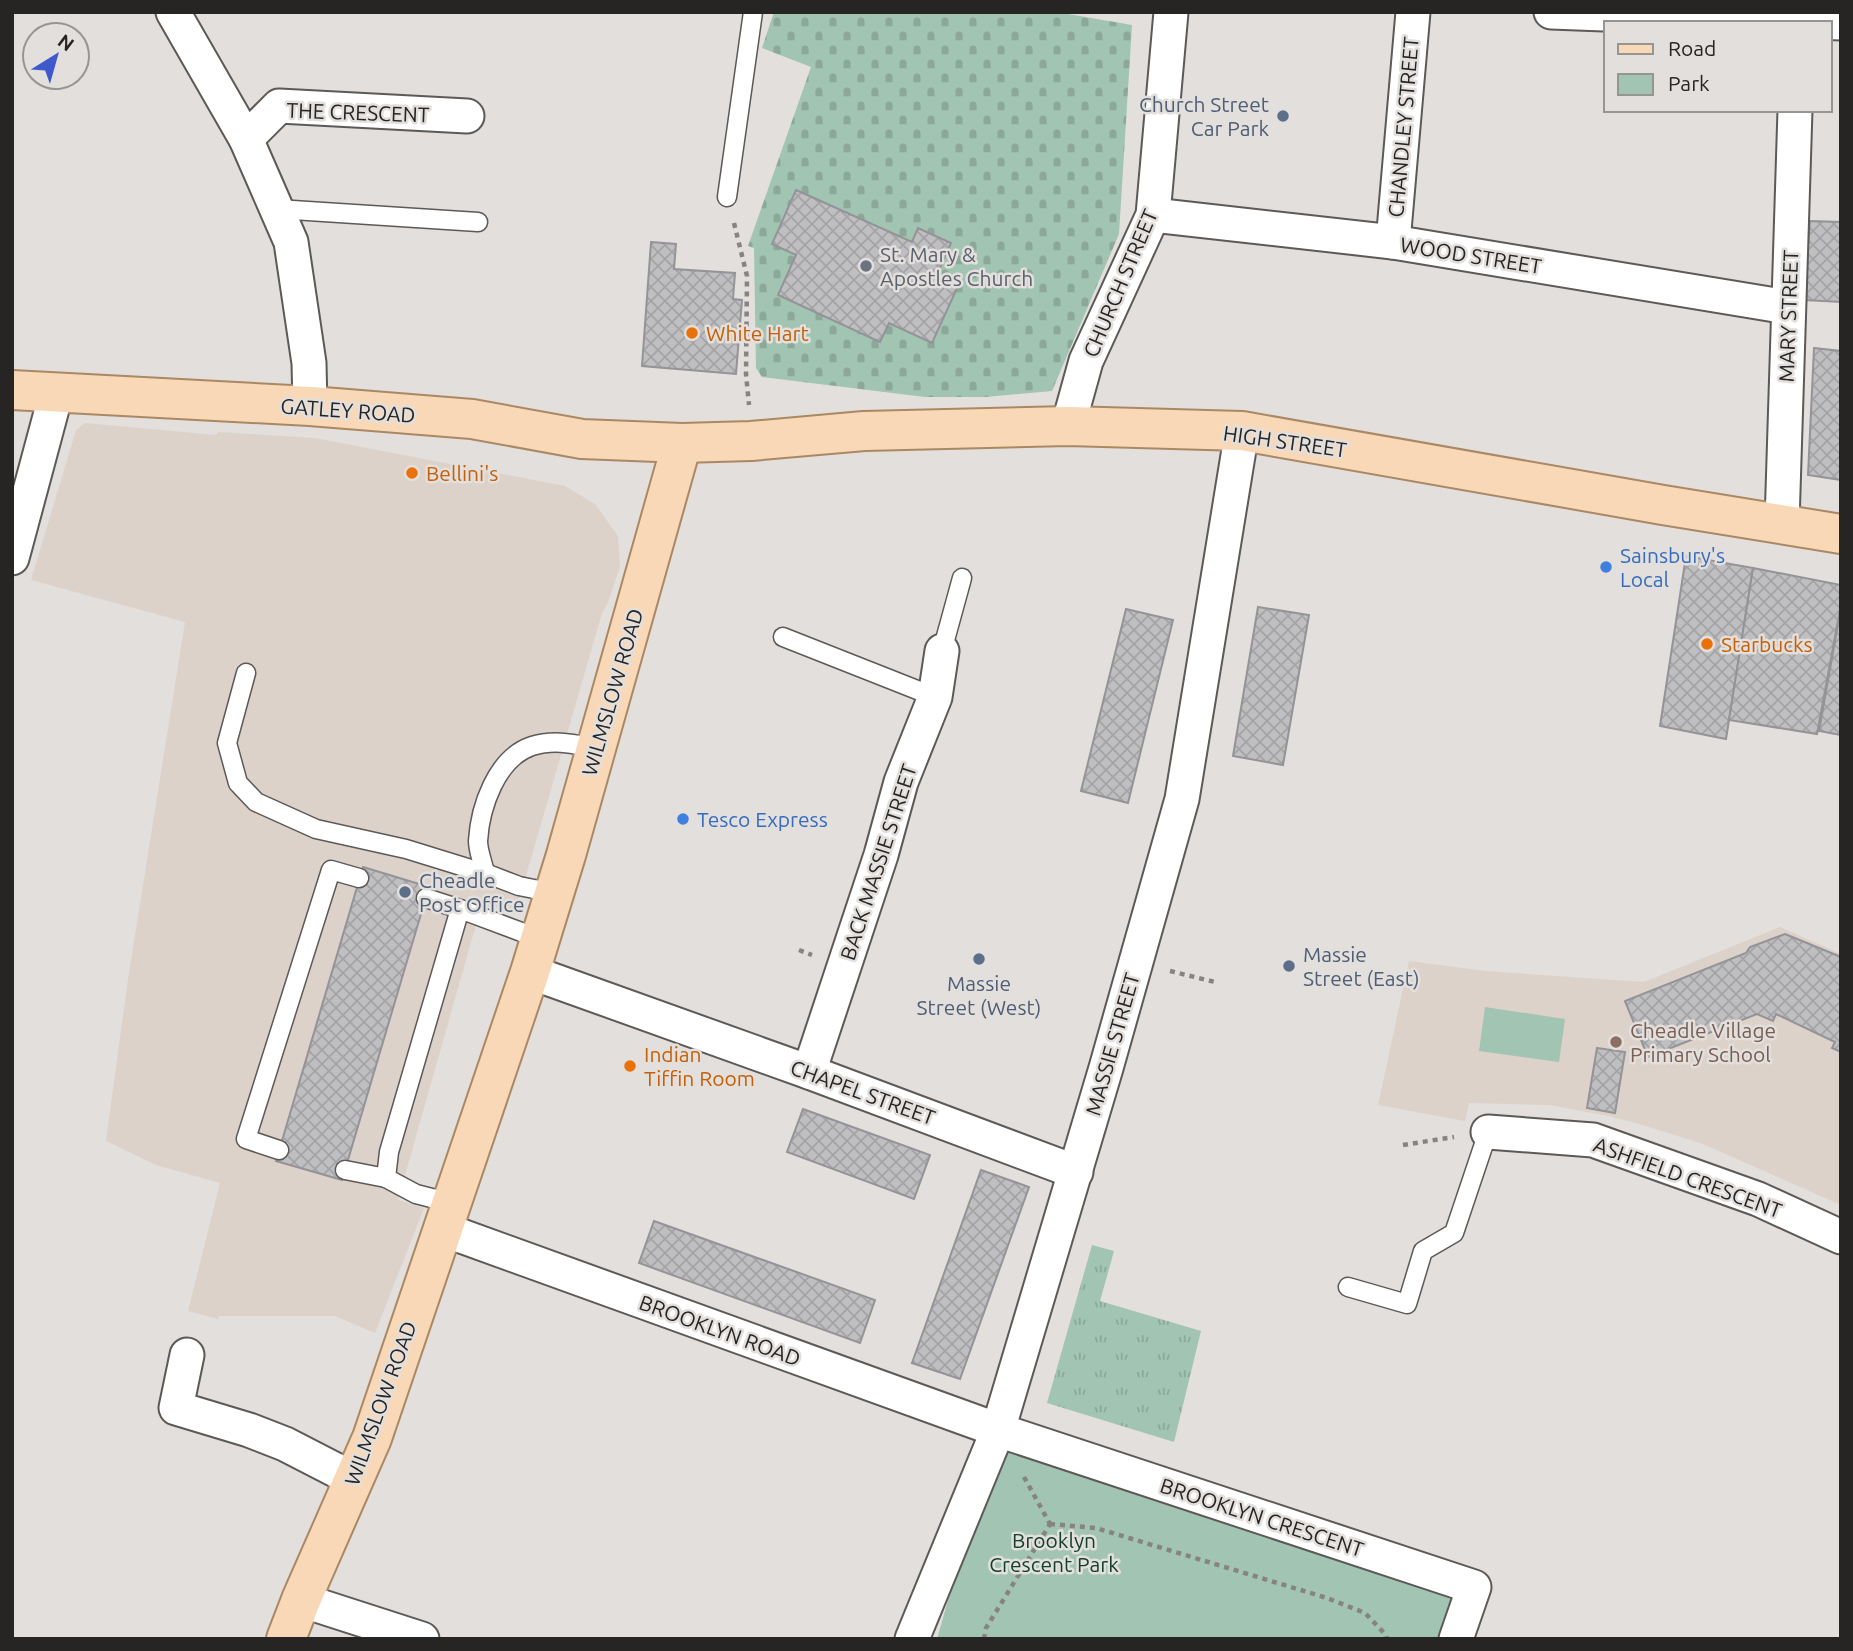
<svg xmlns="http://www.w3.org/2000/svg" width="1853" height="1651" viewBox="0 0 1853 1651" font-family="Ubuntu,sans-serif">
	<style>
		.built { fill: #dcd2ca }
		.grass { fill: url(#grass-tufts) }
		.cemetery { fill: url(#cemetery-stones) }
		.park { fill: #a2c4b2 }
		.building { fill: url(#building-cross-hatch); stroke: #949397; stroke-width: 2 }
		.lines { fill: none; stroke-linecap: round; stroke-linejoin: round }
		.lane-casing { stroke: #5c5956; stroke-width: 21 }
		.street-casing { stroke: #5c5956; stroke-width: 37 }
		.primary-casing { stroke: #ab8864; stroke-width: 42 }
		.path { stroke: #868381; stroke-width: 4.5; stroke-dasharray: 5 5; stroke-linecap: butt }
		.lane { stroke: #fff; stroke-width: 18 }
		.street { stroke: #fff; stroke-width: 33 }
		.primary { stroke: #f8d8b6; stroke-width: 38 }
		.service-dot { fill: #5c6f8a; stroke: #e3dfdc; stroke-width: 2.5 }
		.worship-dot { fill: #6b7280; stroke: #e3dfdc; stroke-width: 2.5 }
		.food-dot { fill: #e8710a; stroke: #e3dfdc; stroke-width: 2.5 }
		.shop-dot { fill: #3f7fe0; stroke: #e3dfdc; stroke-width: 2.5 }
		.education-dot { fill: #8d6e63; stroke: #e3dfdc; stroke-width: 2.5 }
		.labels { text-anchor: middle; dominant-baseline: central; stroke-width: 5; stroke-linejoin: round; paint-order: stroke }
		.service-label { font-size: 21px; fill: #4e5e75; stroke: #e3dfdc; text-anchor: start }
		.street-label { font-size: 21px; fill: #262524; stroke: #e3dfdc }
		.worship-label { font-size: 21px; fill: #5b616d; stroke: #e3dfdc; text-anchor: start }
		.food-label { font-size: 21px; fill: #c56008; stroke: #e3dfdc; text-anchor: start }
		.shop-label { font-size: 21px; fill: #366cbe; stroke: #e3dfdc; text-anchor: start }
		.education-label { font-size: 21px; fill: #785e54; stroke: #e3dfdc; text-anchor: start }
		.park-label { font-size: 21px; fill: #11412e; stroke: #e3dfdc }
	</style>
	<defs>
		<pattern id="grass-tufts" width="24" height="20" patternUnits="userSpaceOnUse" patternTransform="scale(1.75)"><rect width="24" height="20" fill="#a2c4b2"/><path d="M3 7l-1-3M5 7V3M7 7l1-3M15 17l-1-3M17 17v-4M19 17l1-3" fill="none" stroke="#8ba899"/></pattern>
		<pattern id="cemetery-stones" width="16" height="16" patternUnits="userSpaceOnUse" patternTransform="scale(1.75)"><rect width="16" height="16" fill="#a2c4b2"/><path d="M2 7V4a2 2 0 0 1 4 0v3zM10 15v-3a2 2 0 0 1 4 0v3z" fill="#8ba899"/></pattern>
		<pattern id="building-cross-hatch" width="8" height="8" patternUnits="userSpaceOnUse" patternTransform="scale(1.75)"><rect width="8" height="8" fill="#bfbec1"/><path d="M0 0l8 8M0 8l8-8" fill="none" stroke="#a4a3a6"/></pattern>
	</defs>
	<rect width="100%" height="100%" fill="#e3dfdc"/>
	<g class="built">
		<polygon points="85,423 216,435 218,432 315,438 565,486 595,504 618,536 620,567 607,605 602,613 515,914 482,904 475,928 398,1200 424,1208 375,1333 335,1316 219,1316 218,1319 188,1311 220,1183 156,1165 106,1141 128,979 185,622 31,580 76,430"/>
		<polygon points="1780,927 1841,954 1841,1205 1703,1144 1636,1123 1608,1116 1549,1105 1469,1103 1465,1121 1378,1105 1409,961 1486,971 1644,982"/>
	</g>
	<polygon class="grass" points="1092,1245 1114,1251 1100,1301 1201,1331 1174,1442 1047,1403"/>
	<polygon class="cemetery" points="774,12 1067,12 1068,14 1132,25 1119,234 1052,391 985,397 925,397 762,377 756,368 754,248 748,246 811,67 762,48"/>
	<g class="park">
		<polygon points="1485,1007 1565,1019 1559,1062 1479,1051"/>
		<polygon points="993,1442 1453,1593 1439,1639 937,1639"/>
	</g>
	<g class="building">
		<polygon points="796,190 912,242 918,228 951,243 936,277 958,286 932,343 889,323 880,342 778,295 796,255 772,244"/>
		<polygon points="1810,221 1841,222 1841,302 1804,300"/>
		<polygon points="651,242 676,244 674,269 735,273 733,299 742,300 736,374 642,366"/>
		<polygon points="1814,348 1841,351 1841,480 1808,475"/>
		<polygon points="1686,556 1753,568 1726,739 1660,726"/>
		<polygon points="1753,568 1841,585 1841,605 1817,734 1729,720"/>
		<polygon points="1258,607 1309,615 1283,765 1233,756"/>
		<polygon points="1841,607 1841,735 1819,731"/>
		<polygon points="1126,609 1173,620 1128,803 1081,791"/>
		<polygon points="363,867 429,887 342,1180 276,1161"/>
		<polygon points="1785,934 1841,957 1841,1052 1832,1048 1835,1042 1776,1014 1773,1021 1757,1014 1648,1057 1625,1001 1746,953 1750,947"/>
		<polygon points="1597,1048 1625,1052 1615,1113 1587,1108"/>
		<polygon points="803,1109 930,1155 914,1199 787,1152"/>
		<polygon points="981,1170 1029,1187 960,1379 912,1363"/>
		<polygon points="654,1221 875,1300 860,1343 639,1263"/>
	</g>
	<g class="lines">
		<defs>
			<g id="lane">
				<polyline points="727,197 753,12"/>
				<polyline points="277,209 478,222"/>
				<polyline points="783,637 935,697"/>
				<polyline points="942,651 962,578"/>
				<polyline points="246,673 227,743 238,783 256,802 316,829 406,849 487,874"/>
				<path d="M554 893 519 886 485 873C483 863 478 851 478 841 480 808 496 758 532 746 554 739 574 744 596 748"/>
				<polyline points="426,898 460,909"/>
				<polyline points="279,1150 246,1139 331,870 359,878"/>
				<polyline points="345,1170 386,1178"/>
				<polyline points="451,1203 416,1194 386,1178 389,1152 460,909 540,939"/>
				<polyline points="1348,1287 1407,1304 1423,1251 1454,1233 1488,1132"/>
			</g>
			<g id="street">
				<polyline points="173,12 246,139 291,242 309,363 310,406"/>
				<polyline points="1551,12 1841,23"/>
				<polyline points="246,139 279,106 467,116"/>
				<polyline points="1153,215 1393,242 1787,307"/>
				<polyline points="1393,242 1413,12"/>
				<polyline points="1068,426 1086,361 1153,215 1171,12"/>
				<polyline points="1782,523 1795,110"/>
				<polyline points="12,558 56,394"/>
				<polyline points="530,972 809,1072 1076,1172"/>
				<polyline points="809,1072 881,855 901,782 935,697 942,651"/>
				<polyline points="1488,1132 1593,1140 1758,1199 1841,1237"/>
				<polyline points="442,1229 998,1430 1474,1587 1456,1639"/>
				<polyline points="187,1355 176,1408 249,1430 285,1444 353,1479"/>
				<polyline points="301,1600 422,1639"/>
				<polyline points="912,1639 998,1430 1106,1068 1182,799 1242,431"/>
			</g>
			<g id="primary">
				<polyline points="12,390 310,406 472,419 582,439 682,443 751,441 864,431 1068,426 1242,431 1663,505 1841,534"/>
				<polyline points="286,1639 301,1600 372,1438 530,972 566,855 682,443"/>
			</g>
		</defs>
		<use href="#lane" class="lane-casing"/>
		<use href="#street" class="street-casing"/>
		<use href="#primary" class="primary-casing"/>
		<g class="path">
			<polyline points="734,223 747,276 746,374 749,405"/>
			<polyline points="799,950 812,955"/>
			<polyline points="1170,971 1215,982"/>
			<polyline points="1403,1145 1454,1137"/>
			<polyline points="1024,1477 1050,1524"/>
			<polyline points="1050,1524 1096,1528 1327,1598 1365,1613 1386,1635 1387,1639"/>
			<polyline points="984,1639 986,1628 1050,1524"/>
		</g>
		<use href="#lane" class="lane"/>
		<use href="#street" class="street"/>
		<use href="#primary" class="primary"/>
	</g>
	<g class="service-dot">
		<circle cx="1283" cy="116" r="7"/>
		<circle cx="405" cy="892" r="7"/>
		<circle cx="979" cy="959" r="7"/>
		<circle cx="1289" cy="966" r="7"/>
	</g>
	<circle class="worship-dot" cx="866" cy="266" r="7"/>
	<g class="food-dot">
		<circle cx="692" cy="333" r="7"/>
		<circle cx="412" cy="473" r="7"/>
		<circle cx="1707" cy="644" r="7"/>
		<circle cx="630" cy="1066" r="7"/>
	</g>
	<g class="shop-dot">
		<circle cx="1606" cy="567" r="7"/>
		<circle cx="683" cy="819" r="7"/>
	</g>
	<circle class="education-dot" cx="1616" cy="1042" r="7"/>
	<g class="labels">
		<g class="service-label">
			<text x="1269" y="104" text-anchor="end">Church Street<tspan x="1269" dy="24">Car Park</tspan></text>
			<text x="419" y="880">Cheadle<tspan x="419" dy="24">Post Office</tspan></text>
			<text x="1303" y="954">Massie<tspan x="1303" dy="24">Street (East)</tspan></text>
			<text x="979" y="983" text-anchor="middle">Massie<tspan x="979" dy="24">Street (West)</tspan></text>
		</g>
		<g class="street-label">
			<text transform="translate(358 112) rotate(2)">THE CRESCENT</text>
			<text transform="translate(1403 127) rotate(-85)">CHANDLEY STREET</text>
			<text transform="translate(1471 255) rotate(9)">WOOD STREET</text>
			<text transform="translate(1120 283) rotate(-67)">CHURCH STREET</text>
			<text transform="translate(1788 316) rotate(-88)">MARY STREET</text>
			<text transform="translate(348 410) rotate(4)">GATLEY ROAD</text>
			<text transform="translate(1285 441) rotate(8)">HIGH STREET</text>
			<text transform="translate(612 692) rotate(-74)">WILMSLOW ROAD</text>
			<text transform="translate(878 862) rotate(-72)">BACK MASSIE STREET</text>
			<text transform="translate(1112 1044) rotate(-74)">MASSIE STREET</text>
			<text transform="translate(863 1092) rotate(20)">CHAPEL STREET</text>
			<text transform="translate(1688 1177) rotate(20)">ASHFIELD CRESCENT</text>
			<text transform="translate(720 1330) rotate(20)">BROOKLYN ROAD</text>
			<text transform="translate(380 1403) rotate(-70)">WILMSLOW ROAD</text>
			<text transform="translate(1262 1517) rotate(18)">BROOKLYN CRESCENT</text>
		</g>
		<g class="worship-label">
			<text x="880" y="254">St. Mary &amp;<tspan x="880" dy="24">Apostles Church</tspan></text>
		</g>
		<g class="food-label">
			<text x="706" y="333">White Hart</text>
			<text x="426" y="473">Bellini's</text>
			<text x="1721" y="644">Starbucks</text>
			<text x="644" y="1054">Indian<tspan x="644" dy="24">Tiffin Room</tspan></text>
		</g>
		<g class="shop-label">
			<text x="1620" y="555">Sainsbury's<tspan x="1620" dy="24">Local</tspan></text>
			<text x="697" y="819">Tesco Express</text>
		</g>
		<g class="education-label">
			<text x="1630" y="1030">Cheadle Village<tspan x="1630" dy="24">Primary School</tspan></text>
		</g>
		<g class="park-label">
			<text x="1054" y="1540">Brooklyn<tspan x="1054" dy="24">Crescent Park</tspan></text>
		</g>
	</g>
	<rect width="1853" height="1651" fill="none" stroke="#262524" stroke-width="28"/>
	<rect x="1604" y="21" width="228" height="91" fill="#e3dfdc" stroke="#979592" stroke-width="2"/>
	<rect x="1618" y="44" width="35" height="10" fill="#f8d8b6" stroke="#979592" stroke-width="2"/>
	<text x="1668" y="56" font-size="21" fill="#262524">Road</text>
	<rect x="1618" y="74" width="35" height="21" fill="#a2c4b2" stroke="#979592" stroke-width="2"/>
	<text x="1668" y="91" font-size="21" fill="#262524">Park</text>
	<g transform="translate(56 56) rotate(37)"><circle r="33" fill="#e3dfdc" stroke="#979592" stroke-width="2"/>
	<path d="M0-5L12 26L0 18L-12 26Z" fill="#3e59cb"/>
	<text y="-10" font-size="19" font-weight="bold" text-anchor="middle" fill="#262524">N</text>
	</g>
</svg>
